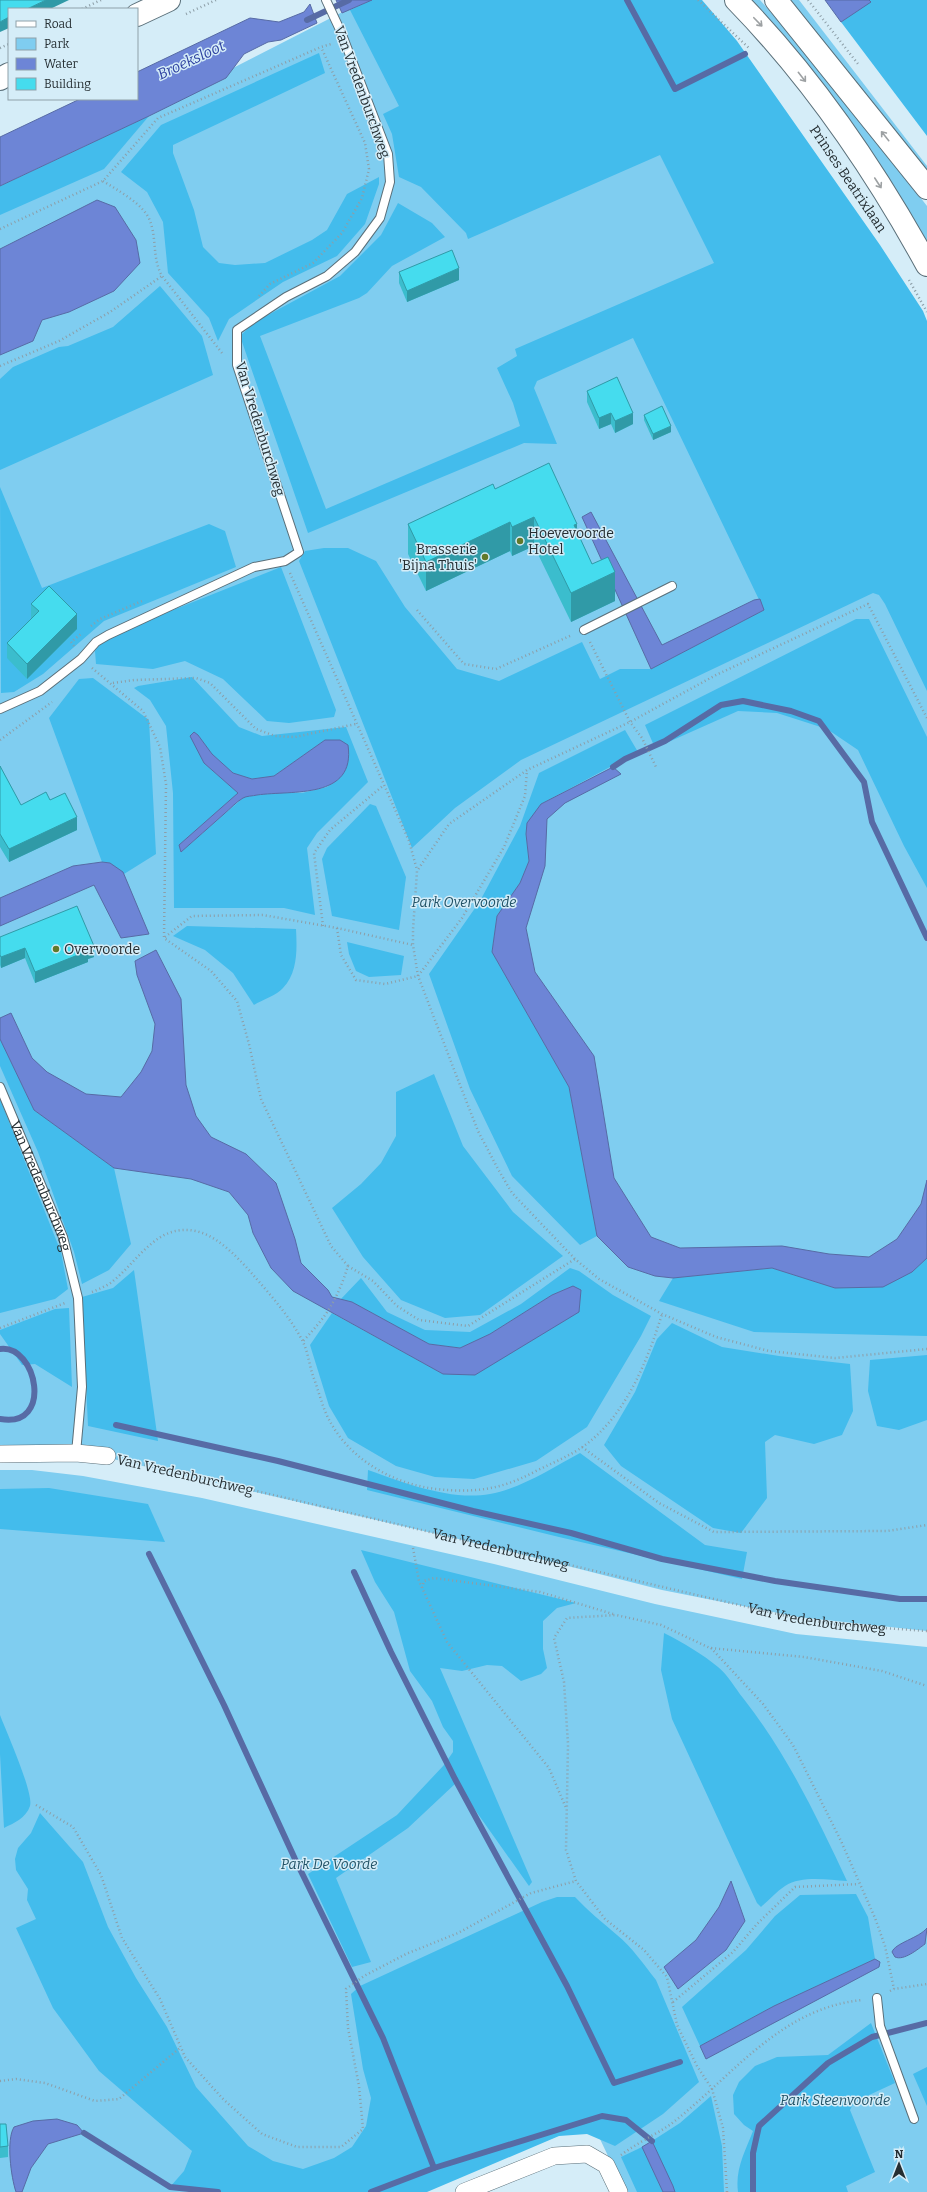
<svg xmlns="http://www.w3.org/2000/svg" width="927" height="2192" viewBox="0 0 927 2192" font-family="Bitter,serif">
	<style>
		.green { fill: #7fcdf0 }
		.forest { fill: #43bcec; fill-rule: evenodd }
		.water { fill: #6d85d6; stroke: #576ba5 }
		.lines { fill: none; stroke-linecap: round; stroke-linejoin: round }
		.stream { stroke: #576ba5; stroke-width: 6 }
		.lane-casing { stroke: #5a6f79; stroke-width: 10 }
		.street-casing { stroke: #5a6f79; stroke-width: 18 }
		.secondary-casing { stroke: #5a6f79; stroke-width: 24 }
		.path { stroke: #8d9ea7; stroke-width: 2.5; stroke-dasharray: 1 3; stroke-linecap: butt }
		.lane { stroke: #fff; stroke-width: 8 }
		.street { stroke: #fff; stroke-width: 17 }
		.secondary { stroke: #fff; stroke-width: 22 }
		.wall { fill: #3bbdcd }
		.shaded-wall { fill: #309aa7 }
		.building { fill: #45dcee; stroke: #309aa7 }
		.oneway { stroke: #9da1a3 }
		.poi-dot { fill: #62792a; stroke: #d5edf8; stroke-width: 1.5 }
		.labels { text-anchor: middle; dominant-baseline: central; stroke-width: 3; stroke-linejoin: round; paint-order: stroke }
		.street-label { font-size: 14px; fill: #252e32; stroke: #d5edf8 }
		.poi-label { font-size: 14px; fill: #252e32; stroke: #d5edf8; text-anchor: start }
		.park-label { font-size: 14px; font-style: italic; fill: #225367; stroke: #d5edf8 }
		.water-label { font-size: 15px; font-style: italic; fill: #2f42a1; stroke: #d5edf8 }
	</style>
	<rect width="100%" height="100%" fill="#d5edf8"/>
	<g class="green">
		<polygon points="366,0 694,0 927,356 927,1631 798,1617 662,1590 497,1548 87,1453 0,1448 0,199 110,131"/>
		<path d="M751 0H760L812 59 927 206V246C905 208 884 168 858 132 825 86 788 43 751 0Z"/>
		<polygon points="790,0 799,0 927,166 927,174"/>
		<polygon points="0,1470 32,1470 83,1476 202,1498 494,1564 655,1604 796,1634 927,1647 927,2192 625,2192 592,2122 420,2192 0,2192"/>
	</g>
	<g class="forest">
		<polygon points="372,0 702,0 737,41 880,245 923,311 927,321 927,691 885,604 879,595 873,593 521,760 455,808 412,848 299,561 305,551 324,548 348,548 376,561 405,607 457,669 499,681 582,642 600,679 620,669 651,669 764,610 633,338 537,381 534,388 557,444 524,443 308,533 240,336 255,322 340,276 381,235 398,203 432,223 445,237 392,266 367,293 359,298 260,336 326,509 520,426 513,403 497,368 517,356 515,349 714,263 660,155 468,239 466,233 421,187 399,177 392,134 383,114 399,106 350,10"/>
		<polygon points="869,0 927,0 927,136 841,22 870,2"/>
		<polygon points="319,53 325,73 173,145 173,153 194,210 203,247 219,263 235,265 265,263 312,240 327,230 347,194 379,177 379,184 365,224 337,256 283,282 229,319 218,341 209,318 168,273 163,222 147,192 121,172 161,125"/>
		<polygon points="149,116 104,169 0,215 0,186"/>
		<polygon points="160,286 202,336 213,375 0,470 0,379 13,367 59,347 68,346 113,327"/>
		<polygon points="0,487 42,588 209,524 225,531 236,567 104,621 43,674 14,692 1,693"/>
		<polygon points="281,567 336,710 334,717 289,723 267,721 223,679 185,661 153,669 96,664 95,651 105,637"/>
		<polygon points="856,619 869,619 927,737 927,888 904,846 858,750 827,729 777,713 738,711 655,748 645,725"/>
		<path d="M192 677 239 727 262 736 346 727 368 782 317 833 307 848 315 915 284 908H174L173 793 166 726 150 700 134 688 138 686ZM198 735 212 754 233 773 252 779 274 776 325 740 339 779 327 787 302 793 276 792 244 797 181 852 179 845 238 793 204 763Z"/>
		<polygon points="93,678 149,720 156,854 124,874 110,863 102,862 49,718 79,679"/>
		<polygon points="625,730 638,752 541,804 526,834 529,861 520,883 497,916 492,952 569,1087 597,1236 580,1245 512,1176 470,1089 429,974 480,901 520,826 539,773"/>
		<polygon points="370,804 376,806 406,877 399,930 332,916 322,859 327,848"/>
		<path d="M187 926 296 929C297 949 298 972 283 988 277 995 262 1000 254 1005L233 973 205 950 173 936Z"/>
		<polygon points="347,942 404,956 401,975 369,977 356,971 349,954"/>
		<polygon points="0,1039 34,1110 114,1168 131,1244 109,1270 82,1284 74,1252 38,1152 0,1066"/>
		<polygon points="434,1074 463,1146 513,1212 563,1256 480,1315 445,1318 401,1300 363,1257 332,1208 361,1184 381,1163 396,1136 396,1092"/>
		<polygon points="0,1099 61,1252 68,1289 55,1299 0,1313"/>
		<polygon points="927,1258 927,1336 754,1332 659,1301 673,1278 772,1268 835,1288 912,1272"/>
		<polygon points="570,1268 579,1271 613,1295 651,1316 641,1336 587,1427 536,1461 474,1479 435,1477 396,1466 348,1438 329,1406 310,1345 332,1313 443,1374 573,1286 552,1295 490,1334 460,1348 429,1344 352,1302 340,1300 361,1278 387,1312 425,1330 470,1332 521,1304"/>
		<polygon points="134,1270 158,1441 88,1426 82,1297 113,1288"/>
		<polygon points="69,1308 72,1387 35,1364 22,1365 0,1334 0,1330 55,1309"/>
		<polygon points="672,1323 722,1347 779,1356 850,1364 853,1411 842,1435 814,1444 775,1435 765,1442 767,1498 741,1533 713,1528 621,1466 604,1445 635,1392 657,1339"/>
		<polygon points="927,1355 927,1420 899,1430 877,1426 868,1391 870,1360"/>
		<path d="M580 1453 705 1545 747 1552 742 1579 559 1537 367 1490 368 1470C405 1483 450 1501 490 1494 522 1488 552 1468 580 1453Z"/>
		<polygon points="49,1488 148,1504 165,1542 0,1529 0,1489"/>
		<polygon points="361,1550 576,1603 557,1608 543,1621 543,1649 547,1668 541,1674 521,1681 502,1666 487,1665 462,1671 440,1668 532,1882 529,1886 456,1783 408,1828 336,1878 371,1962 352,1967 308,1874 397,1815 444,1765 453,1752 453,1741 443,1727 432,1701 410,1671 394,1612 375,1582"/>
		<path d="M664 1633C684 1643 702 1654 718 1667 728 1675 735 1688 743 1698 787 1754 817 1817 847 1881 828 1880 802 1875 785 1886 776 1892 769 1900 761 1907L757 1903 672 1719 661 1670Z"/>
		<path d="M0 1715C6 1731 34 1793 30 1806 26 1818 14 1823 4 1828L0 1754Z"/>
		<path d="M40 1813 83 1862 108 1927 136 1978 167 2027 196 2087 248 2146 273 2161 303 2169 334 2158 352 2147 366 2126 371 2098 363 2069 351 1994 360 1986 542 1902 557 1897H575C588 1911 602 1922 617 1935 632 1947 644 1965 656 1980L699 2082 663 2114 615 2146 587 2134 559 2136 427 2192H218L170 2187 184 2171 192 2151 99 2071 53 2008 16 1928 36 1919 27 1900 28 1889 16 1870 15 1859 18 1848 31 1833Z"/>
		<polygon points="856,1894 868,1917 875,1959 774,2006 700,2046 682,2007 746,1950 775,1916 800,1895"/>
		<path d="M871 2023 895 2083 854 2102 850 2110 875 2172 846 2186 848 2192H738C735 2169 745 2152 753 2131L744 2125 734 2114 733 2095 739 2082 755 2066 777 2057 828 2055Z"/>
		<polygon points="927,2067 927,2106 913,2074"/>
		<polygon points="711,2096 722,2146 724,2192 675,2192 652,2141 680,2123"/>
		<polygon points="642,2147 663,2192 637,2192 621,2157"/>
	</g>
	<g class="water">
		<polygon points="336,0 372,0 342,13"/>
		<polygon points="825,0 869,0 871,2 841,22"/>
		<polygon points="310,4 317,23 281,40 268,42 244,54 226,78 149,116 0,186 0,137 80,99 137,99 137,72 250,18 279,22 304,12"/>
		<polygon points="97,200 115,207 136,240 140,263 114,291 69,312 42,320 33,341 0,355 0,249"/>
		<polygon points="591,512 662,645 754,600 760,599 764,610 651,669 582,517"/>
		<path d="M194 732 198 735 212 754 233 773 252 779 274 776 325 740H340L348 745C356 800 292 790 257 795 253 796 246 796 243 798 236 802 230 809 224 814 210 827 195 839 181 852L179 845 238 793 204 763 190 736Z"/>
		<polygon points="613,767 621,774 565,803 547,819 545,866 526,928 535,972 594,1056 614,1178 651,1237 680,1248 782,1246 829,1254 869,1257 897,1239 921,1204 927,1180 927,1258 912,1272 883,1287 835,1288 772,1268 673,1278 655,1276 628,1267 597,1236 569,1087 492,952 497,916 520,883 529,861 526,834 527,823 541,804"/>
		<polygon points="102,862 110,863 123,872 149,934 121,938 94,885 0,926 0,898 73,866"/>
		<polygon points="156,950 181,999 186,1085 196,1116 211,1137 246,1154 276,1183 295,1239 301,1263 328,1290 332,1297 352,1302 429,1344 460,1348 490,1334 552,1295 573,1286 581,1290 579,1312 475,1375 443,1374 293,1291 271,1268 253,1233 248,1215 229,1192 191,1179 114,1168 34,1110 0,1039 0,1018 11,1013 32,1058 47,1072 86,1094 121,1097 141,1072 152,1051 155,1024 137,975 135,961"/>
		<polygon points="731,1881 745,1921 726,1950 678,1989 664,1967 696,1940 719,1907"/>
		<path d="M927 1928 925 1944C918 1949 904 1961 895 1957L892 1952C895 1943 919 1938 927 1928Z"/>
		<polygon points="875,1959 880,1962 879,1967 706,2059 700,2046 774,2006"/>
		<path d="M57 2119 77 2125 84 2133 48 2144 31 2168 22 2192H16C11 2177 6 2140 14 2127L33 2121Z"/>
		<polygon points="652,2141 673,2186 675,2192 663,2192 642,2147"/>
	</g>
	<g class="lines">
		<g class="stream">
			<polyline points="627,0 675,89 745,54"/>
			<polyline points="307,20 349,0"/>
			<polyline points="613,767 625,759 665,741 721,705 743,701 791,711 819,721 864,782 872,822 927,938"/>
			<path d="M0 1349C37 1344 54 1429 0 1419"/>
			<polyline points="116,1425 278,1461 473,1511 571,1533 662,1559 775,1581 900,1599 927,1599"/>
			<polyline points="149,1554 224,1705 295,1859 383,2038 434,2168"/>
			<polyline points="354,1572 391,1652 455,1779 567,1986 614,2083 680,2062"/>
			<polyline points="84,2133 170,2187 218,2192"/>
			<polyline points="371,2192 434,2168 602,2116 626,2120 652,2141"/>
			<polyline points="753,2192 753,2153 759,2126 828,2063 872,2037 927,2023"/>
		</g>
		<defs>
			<g id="lane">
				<polyline points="584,630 672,586"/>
				<polyline points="0,709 40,691 81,659 96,642 108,635 254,567 285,561 299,552 237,365 237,330 286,297 327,276 355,252 380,218 390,182 388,154 341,32 326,0"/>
				<path id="s2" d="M0 1087 63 1237 78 1298 82 1387 76 1453"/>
				<polyline points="877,1998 880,2026 914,2119"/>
			</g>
			<g id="street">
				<polyline points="0,1454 76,1453 107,1456"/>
				<polyline points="464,2192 554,2156 587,2154 606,2165 619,2192"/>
			</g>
			<g id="secondary">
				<path d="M736 0C812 78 875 170 927 265"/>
				<polyline points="776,0 927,188"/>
				<polyline points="137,15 169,0"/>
				<polyline points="0,79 9,74"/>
			</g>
		</defs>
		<use href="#lane" class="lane-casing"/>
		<use href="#street" class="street-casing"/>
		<use href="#secondary" class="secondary-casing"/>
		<g class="path">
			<polyline points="698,0 750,49"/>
			<polyline points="808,0 858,64"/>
			<polyline points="82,9 101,0"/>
			<polyline points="186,14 216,0"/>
			<polyline points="0,48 9,44"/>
			<polyline points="825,146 859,197"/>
			<path d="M103 181C117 190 144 204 150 221 157 239 152 258 162 276L222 353"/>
			<polyline points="0,229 103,181 158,118 321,47 331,44"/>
			<polyline points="909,280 927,312"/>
			<polyline points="259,296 270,284 313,263 342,233 362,198 369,169 365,143 321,47"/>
			<polyline points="0,366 59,341 110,312 162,276"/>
			<polyline points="290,573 409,841 417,870"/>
			<polyline points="417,610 464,664 496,669 572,635"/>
			<polyline points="91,626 100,619 142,601"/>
			<polyline points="590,642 630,722 642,738 656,767"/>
			<polyline points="74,646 71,642 81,634"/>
			<path d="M92 668 143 711 160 747 166 784 164 938 211 971 237 1001 249 1044 261 1099 331 1246 348 1266C337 1300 327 1316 303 1341"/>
			<polyline points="113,683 134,680 196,678 210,683 256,729 275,736 295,737 356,724"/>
			<polyline points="927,718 868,604 716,675 630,722 527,770 449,824 417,871 413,930 413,945 418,976 460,1085 478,1131 498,1169 512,1193 575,1259 599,1279 662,1314 716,1337 769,1351 835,1358 927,1349"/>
			<polyline points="0,740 52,702"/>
			<polyline points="323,926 314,853 330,830 384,785"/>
			<polyline points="337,928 341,955 356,980 385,984 418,976 462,918 504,847 525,796 527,770"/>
			<polyline points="165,937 192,916 263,915 337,928 413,945"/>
			<polyline points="348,1266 373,1281 397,1306 419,1320 468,1326 575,1259"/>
			<path d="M92 1292C99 1289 107 1286 113 1281 139 1260 157 1223 196 1231 217 1236 234 1254 248 1269 267 1291 289 1315 302 1340 308 1351 309 1364 313 1376 319 1391 323 1411 332 1425 353 1461 394 1484 436 1489 474 1493 500 1490 534 1472 550 1464 567 1457 581 1448 625 1418 647 1362 662 1314"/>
			<polyline points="0,1328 65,1303"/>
			<polyline points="582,1447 659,1503 714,1532 887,1531 927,1525"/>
			<path id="s1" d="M125 1460 790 1617 840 1625 927 1631"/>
			<polyline points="413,1548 419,1581 447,1642 549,1768 566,1808"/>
			<polyline points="422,1588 424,1581 434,1578 540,1592 613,1614"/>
			<polyline points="711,1648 763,1704 793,1745 841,1841 875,1918 885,1946 894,1989"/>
			<polyline points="36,1805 73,1827 101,1875 122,1938 160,1999 185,2057 224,2100 262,2134 297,2147 341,2147 363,2129 359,2086 348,2028 346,1989 364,1976 406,1954 458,1933 531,1893 576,1881"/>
			<polyline points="890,1991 894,1989 927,1984"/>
			<polyline points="673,2002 733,1952 757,1924 795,1887 859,1884"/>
			<polyline points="0,2081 16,2079 45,2083 95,2101 119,2099 181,2047"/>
			<path d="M621 2155C637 2143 655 2135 671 2124 732 2077 780 2008 862 2000"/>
			<polyline points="727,2192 723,2128 712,2089 697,2066 677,2025 667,1977 644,1950 605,1919 576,1881 566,1850 568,1744 564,1682 554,1638 567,1618 616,1615 661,1625 710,1648 804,1657 882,1671 927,1686"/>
		</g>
		<use href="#lane" class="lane"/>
		<use href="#street" class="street"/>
		<use href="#secondary" class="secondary"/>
	</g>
	<g class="wall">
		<polygon points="399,272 459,280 407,302 399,283"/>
		<polygon points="587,391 633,424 615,433 611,424 599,429 587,402"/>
		<polygon points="644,415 671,432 653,440 644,420"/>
		<polygon points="495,489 577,532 592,564 615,601 571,622 534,546 512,556 510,551 426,591 408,554 408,524"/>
		<polygon points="31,604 77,629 27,679 7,658 7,643 31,619"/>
		<polygon points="0,766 21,805 50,800 77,830 9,862 0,847"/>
		<polygon points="0,937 94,957 88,959 88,962 35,983 25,958 1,968 0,965"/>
		<polygon points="0,2124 8,2146 8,2157 0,2158"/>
	</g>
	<g class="shaded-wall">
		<polygon points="46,0 69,0 50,9 27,9"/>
		<polygon points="9,17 9,28 0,32 0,22"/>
		<polygon points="459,268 459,280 407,302 407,291"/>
		<polygon points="611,413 611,424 599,429 599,418"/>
		<polygon points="633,413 633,424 615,433 615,421"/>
		<polygon points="671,426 671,432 653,440 653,434"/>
		<polygon points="534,517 534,546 512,556 512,527"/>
		<polygon points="510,522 510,551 426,591 426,562"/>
		<polygon points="577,524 577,553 574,525"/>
		<polygon points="615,572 615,601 571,622 571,593"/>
		<polygon points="77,614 77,629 27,679 27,664"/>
		<polygon points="77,817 77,830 9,862 9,849"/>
		<polygon points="94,946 94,957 88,959 88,962 35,983 35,972"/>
		<polygon points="25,948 25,958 1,968 1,957"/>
	</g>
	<g class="building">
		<polygon points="0,0 46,0 27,9 9,9 9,17 0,22"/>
		<polygon points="452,250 459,268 407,291 399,272"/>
		<polygon points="617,377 633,413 615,421 611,413 599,418 587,391"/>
		<polygon points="662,406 671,426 653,434 644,415"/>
		<polygon points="549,463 577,524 574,525 592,564 608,557 615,572 571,593 534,517 512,527 510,522 426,562 408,524 493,484 495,489"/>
		<polygon points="49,586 77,614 27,664 7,643 39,611 31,604"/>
		<polygon points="0,766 21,805 46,792 50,800 65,793 77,817 9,849 0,834"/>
		<polygon points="77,906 94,946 88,949 88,951 35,972 25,948 1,957 0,955 0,937"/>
		<polygon points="0,2124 6,2124 8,2146 0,2147"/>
	</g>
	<defs><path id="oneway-shaft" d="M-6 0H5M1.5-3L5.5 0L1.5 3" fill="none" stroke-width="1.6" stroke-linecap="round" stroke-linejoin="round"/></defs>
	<g class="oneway">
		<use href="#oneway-shaft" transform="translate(758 22) rotate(46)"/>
		<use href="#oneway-shaft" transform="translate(802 77) rotate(52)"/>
		<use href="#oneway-shaft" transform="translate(885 136) rotate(-129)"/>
		<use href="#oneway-shaft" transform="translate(878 183) rotate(57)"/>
	</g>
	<g class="poi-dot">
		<circle cx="520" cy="541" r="4"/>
		<circle cx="485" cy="557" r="4"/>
		<circle cx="56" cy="949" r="4"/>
	</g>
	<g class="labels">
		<g class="street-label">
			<text transform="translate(362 92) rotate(70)">Van Vredenburchweg</text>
			<text transform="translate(848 179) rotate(56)">Prinses Beatrixlaan</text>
			<text transform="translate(260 429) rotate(73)">Van Vredenburchweg</text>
			<text stroke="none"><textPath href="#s2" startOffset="107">Van Vredenburchweg</textPath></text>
			<text transform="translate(185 1475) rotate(13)">Van Vredenburchweg</text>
			<text stroke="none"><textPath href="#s1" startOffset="386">Van Vredenburchweg</textPath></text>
			<text stroke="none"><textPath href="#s1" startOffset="710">Van Vredenburchweg</textPath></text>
		</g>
		<g class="poi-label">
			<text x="528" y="533">Hoevevoorde<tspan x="528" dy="16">Hotel</tspan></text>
			<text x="477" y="549" text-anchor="end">Brasserie<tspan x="477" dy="16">'Bijna Thuis'</tspan></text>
			<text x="64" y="949">Overvoorde</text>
		</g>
		<g class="park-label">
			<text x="464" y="902">Park Overvoorde</text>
			<text x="329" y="1864">Park De Voorde</text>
			<text x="835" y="2100">Park Steenvoorde</text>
		</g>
		<g class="water-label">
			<text transform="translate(191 60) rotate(-25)">Broeksloot</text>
		</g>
	</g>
	<rect x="8" y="8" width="130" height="92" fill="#d5edf8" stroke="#8fa1a9"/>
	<rect x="16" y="21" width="20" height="6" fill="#ffffff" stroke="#8fa1a9"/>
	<text x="44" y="28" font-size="12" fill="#252e32">Road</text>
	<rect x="16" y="38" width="20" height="12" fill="#7fcdf0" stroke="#8fa1a9"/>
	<text x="44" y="48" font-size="12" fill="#252e32">Park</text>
	<rect x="16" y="58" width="20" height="12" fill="#6d85d6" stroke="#8fa1a9"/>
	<text x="44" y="68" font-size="12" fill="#252e32">Water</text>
	<rect x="16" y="78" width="20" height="12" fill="#45dcee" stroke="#8fa1a9"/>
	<text x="44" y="88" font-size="12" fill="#252e32">Building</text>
	<g transform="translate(899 2164)" stroke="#d5edf8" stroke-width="3" paint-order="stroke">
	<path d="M0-3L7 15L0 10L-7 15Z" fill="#252e32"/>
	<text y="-6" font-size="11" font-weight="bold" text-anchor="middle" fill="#252e32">N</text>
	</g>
</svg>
